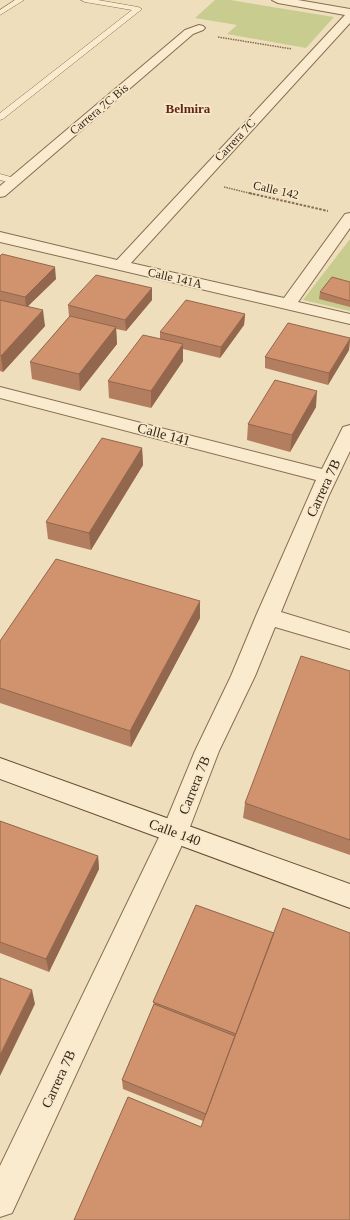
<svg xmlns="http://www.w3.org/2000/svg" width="350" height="1220" font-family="'Times New Roman',serif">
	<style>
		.green { fill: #c8cd8f }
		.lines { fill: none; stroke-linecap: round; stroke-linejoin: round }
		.lane-casing { stroke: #876d54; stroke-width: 1 }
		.street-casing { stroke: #876d54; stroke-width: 2 }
		.secondary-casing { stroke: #684e38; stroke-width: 2 }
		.path-far1 { stroke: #876d54; stroke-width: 1.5; stroke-dasharray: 1.5 1; stroke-linecap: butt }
		.path { stroke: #876d54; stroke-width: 2; stroke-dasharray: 2.5 1.5; stroke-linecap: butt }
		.lane { fill: #faebce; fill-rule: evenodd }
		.street { fill: #faebce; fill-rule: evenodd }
		.secondary { fill: #faebce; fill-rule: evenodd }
		.wall { fill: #b37e5f }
		.shaded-wall { fill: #92674d }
		.building { fill: #d0936e; stroke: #92674d }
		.labels { text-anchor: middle; stroke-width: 3.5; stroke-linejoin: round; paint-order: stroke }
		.far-street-label { font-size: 12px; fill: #35261a; stroke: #f7e8ca }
		.far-neighbourhood-label { font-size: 13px; font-weight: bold; fill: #632517; stroke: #f7e8ca }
		.street-label { font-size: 14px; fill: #35261a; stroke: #f7e8ca }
	</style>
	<rect width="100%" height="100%" fill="#efdebb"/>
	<path class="green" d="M215,0h15l104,17 -28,31 -79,-14 10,-9 -42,-7z
		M350,239v72l-47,-11z"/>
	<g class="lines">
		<g class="lane-casing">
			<path id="lane" d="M15,0h9l-24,15v-5z
				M81,0h17l40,7 4,2 -139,110 -3,1v-7l132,-103 -47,-8z
				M0,174l18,5 2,2 -5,3 -15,-4z"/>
		</g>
		<g class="street-casing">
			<path id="street" d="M272,0h26l52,9v14l-219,240 153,35 61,-84 5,-1v15l-52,74 52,12v10l-350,-82v-10l117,28 228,-245 -67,-12z
				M199,25l4,1 2,2 -2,2 -10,4 -188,162 -5,1v-11l185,-156z
				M0,387l322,82 21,-42 7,-2v26l-21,44 -48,117 69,21v16l-75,-22 -20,49 -36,75 -31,81 -176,381 -12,4v-51l162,-335 33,-80 36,-75 25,-60 60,-136 -316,-82z"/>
		</g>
		<g class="secondary-casing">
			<path id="secondary" d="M0,758l350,126v24l-350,-129z"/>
		</g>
		<path class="path-far1" d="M218,37l74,12
			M224,187l29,7"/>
		<path class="path" d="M249,193l79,18"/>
		<use href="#lane" class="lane"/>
		<use href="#street" class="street"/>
		<use href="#secondary" class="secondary"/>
	</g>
	<path class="wall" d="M0,256l56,23 -28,27 17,20 -42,46 -3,-1z
		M350,282v25l-31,-8 1,-7z
		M152,288v12l-26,31 -10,-2 1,15 -37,47 -48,-12 -2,-17 39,-45 -1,-12z
		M245,314l-1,11 -24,33 -37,-9v12l-32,47 -42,-10 -1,-17 52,-42v-7z
		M350,338l-1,12 -21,35 -63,-17v-11z
		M316,407l-26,45 -43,-12 1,-16z
		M142,448l1,17 -52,85 -43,-11 -2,-17z
		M200,618l-69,129 -131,-44v-62z
		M350,671v184l-107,-37 2,-15z
		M0,821l98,35 1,13 -50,103 -49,-19z
		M196,905l78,28 9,-25 67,25v287h-276l54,-123 73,30 2,-6 -80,-32 -1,-9 32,-76 -1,-2z"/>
	<path class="shaded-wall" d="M55,267l1,12 -30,29 -1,-11z
		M152,288v12l-26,31 -1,-11z
		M43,310l2,16 -42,46 -2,-16z
		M245,314l-1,11 -24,33 1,-11z
		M116,327l1,17 -37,47 -1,-17z
		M350,339l-1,11 -21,35 1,-12z
		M183,344v17l-32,47v-17z
		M317,391l-1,16 -26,45 2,-17z
		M142,448l1,17 -52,85 -2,-17z
		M200,601v17l-69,129 -1,-16z
		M98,856l1,13 -50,103 -3,-13z
		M32,990l3,14 -35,72v-21z"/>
	<path class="building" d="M2,254l53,13 -30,30 -25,-6v-35z
		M96,275l56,13 -27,32 -57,-15z
		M332,277l18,5v19l-30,-9z
		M0,300l43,10 -42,46 -1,-1z
		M186,300l59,14 -24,33 -61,-15z
		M70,316l46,11 -37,47 -49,-12z
		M288,323l62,15v1l-21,34 -64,-16z
		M143,335l40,9 -32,47 -43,-10z
		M275,380l42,11 -25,44 -44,-11z
		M102,438l40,10 -53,85 -43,-11z
		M56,559l144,42 -70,130 -130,-43v-47z
		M301,656l49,15v169l-105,-37z
		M0,821l98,35 -52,103 -46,-17z
		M196,905l78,28 -38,101 -83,-32z
		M283,908l67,25v287h-276l54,-123 73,30z
		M0,978l32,12 -32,65z
		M154,1004l81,32 -29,78 -84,-34z"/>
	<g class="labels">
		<g class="far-street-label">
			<text transform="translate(99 109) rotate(-40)" y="4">Carrera 7C Bis</text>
			<text transform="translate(235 140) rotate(-47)" y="4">Carrera 7C</text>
			<text transform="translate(276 190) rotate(13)" y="4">Calle 142</text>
			<text transform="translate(175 278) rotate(13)" y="4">Calle 141A</text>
		</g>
		<g class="far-neighbourhood-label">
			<text x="188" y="113">Belmira</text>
		</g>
		<g class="street-label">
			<text transform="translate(164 434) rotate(15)" y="5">Calle 141</text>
			<text transform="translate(323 488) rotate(-65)" y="5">Carrera 7B</text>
			<text transform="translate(194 785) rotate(-68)" y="5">Carrera 7B</text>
			<text transform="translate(175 832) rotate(20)" y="5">Calle 140</text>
			<text transform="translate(58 1079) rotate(-65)" y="5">Carrera 7B</text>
		</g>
	</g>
</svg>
